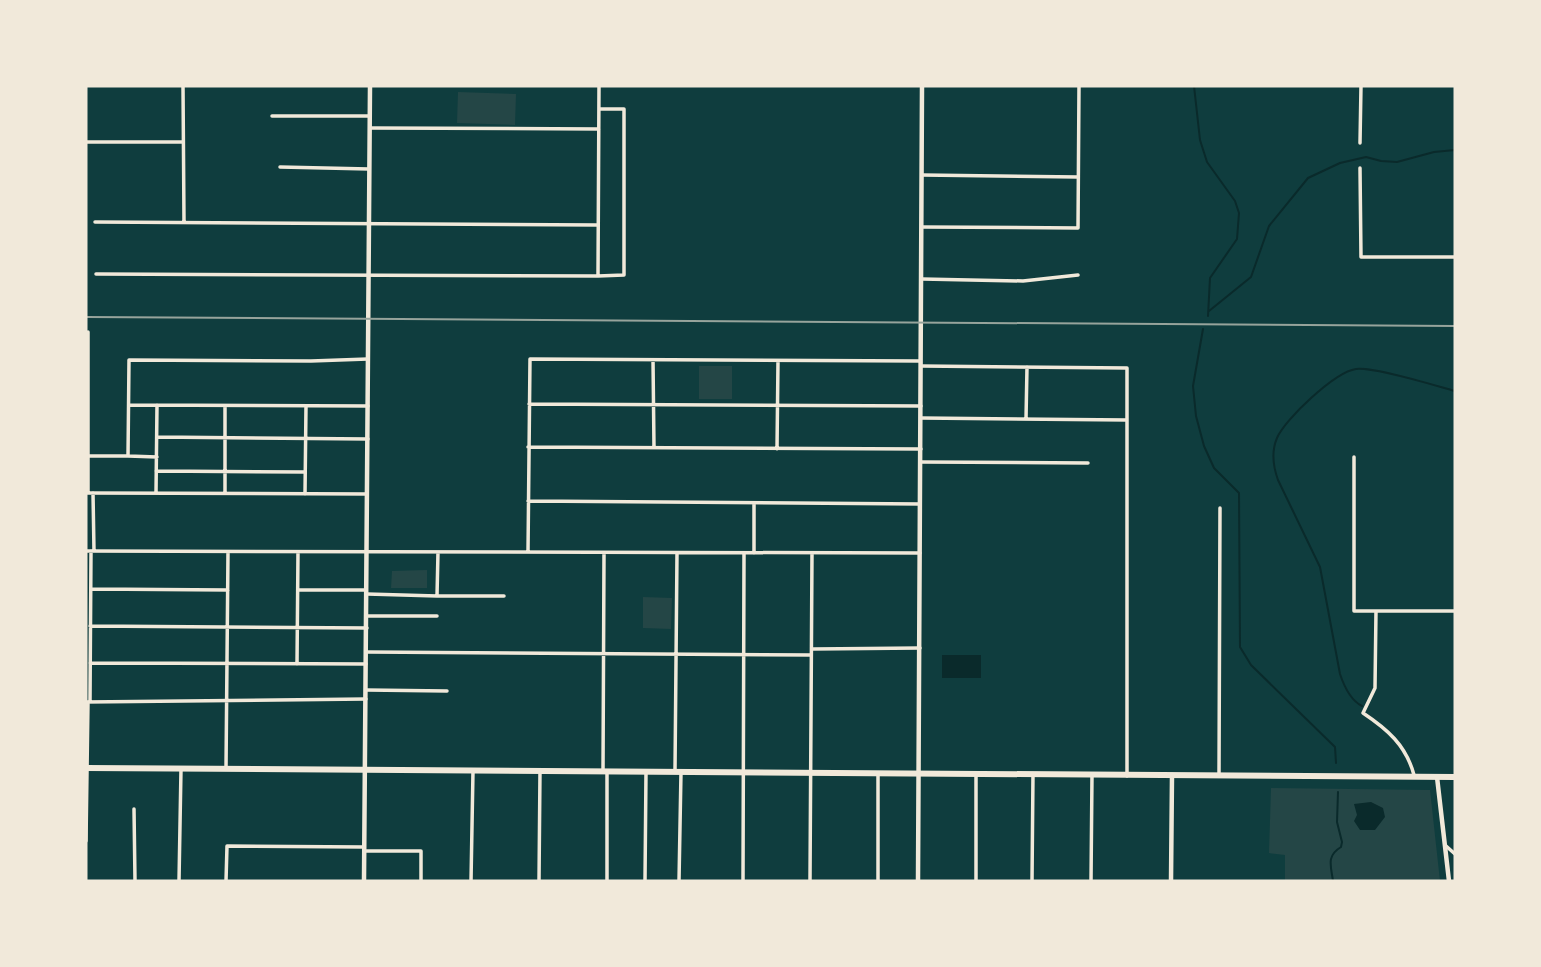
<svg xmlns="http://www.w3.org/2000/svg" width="1541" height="967" font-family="'Roboto Condensed',sans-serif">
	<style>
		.green { fill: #244646 }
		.water { fill: #0a2a2b }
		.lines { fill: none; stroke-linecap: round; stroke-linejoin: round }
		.stream { stroke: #0a2a2b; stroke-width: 2 }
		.minor { stroke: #f1e9da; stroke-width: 3.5 }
		.tertiary { stroke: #f1e9da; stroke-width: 4.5 }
		.trunk { stroke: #f1e9da; stroke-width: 6 }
		.rail { stroke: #97a49c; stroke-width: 2 }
	</style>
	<rect width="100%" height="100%" fill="#0f3d3e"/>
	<path class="green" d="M458,92l58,2 -1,31 -58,-2z
		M699,366h33v33h-33z
		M427,570v18h-36l1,-17z
		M643,597l29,1 -1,31 -28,-1z
		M1271,788l159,2 10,91h-155v-26l-16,-2z"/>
	<path class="water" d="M942,655h39v23h-39z
		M1371,802l12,6 2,9 -10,13h-15l-6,-9 3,-6 -3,-11z"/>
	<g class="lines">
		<path class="stream" d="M1194,86l6,54 7,22 28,39 4,12 -2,26 -27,39 -2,38
			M1209,311l42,-34 18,-51 39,-48 32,-15 26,-6 15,4 16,1 37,-10 21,-2
			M1203,329l-10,57 3,30 8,30 10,22 25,25 1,154 11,18 84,82 1,16
			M1362,706c-12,-6 -18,-20 -22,-32l-20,-107 -42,-87c-5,-14 -7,-28 -1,-42 8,-19 58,-66 79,-69 19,-2 77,16 99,22
			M1333,881c-2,-15 -7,-25 8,-34l1,-5 -5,-20 1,-30"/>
		<path class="minor" d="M183,86l1,136
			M272,116h98
			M370,128l229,1
			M86,142h96
			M1360,143l1,-57
			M280,167l89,2
			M1360,168l1,89h94
			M922,175l156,2
			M95,222l502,3
			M922,227l156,1 1,-142
			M96,274l502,2 1,-190
			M598,276l26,-1v-166h-25
			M922,279l101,2 55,-6
			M653,360l1,88
			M921,366l206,2v408
			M529,404l392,2
			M129,405l239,1
			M921,418l206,2
			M1026,419l1,-52
			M157,437l211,2
			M528,447l393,2
			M777,449l1,-88
			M89,456h39l1,-96 182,1 57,-2
			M128,456l29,1
			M1354,457v154h22
			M921,462l167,1
			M156,471l149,1
			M86,493l281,1
			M88,493v-161
			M93,493l1,58
			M156,493l1,-88
			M225,493v-87
			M305,494l1,-88
			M528,501l392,3
			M86,551l834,2
			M528,552l2,-193 390,2
			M754,553v-50
			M91,589l137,1
			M298,590h68
			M367,594l70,2 1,-44
			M437,596h67
			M367,616h70
			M90,626l277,2
			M813,649l107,-1
			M367,652l444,3
			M90,663l276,1
			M297,664l1,-112
			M366,690l81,1
			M86,702l280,-3
			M90,702l1,-151
			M226,769l2,-217
			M675,771l2,-218
			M603,772l1,-219
			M976,774v107
			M1414,775c-8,-30 -27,-46 -51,-62l12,-25 1,-77h79
			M1219,776l1,-268
			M134,809l1,72
			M86,841l2,-139
			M1446,846l9,8
			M364,851h57v30
			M179,881l2,-112
			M226,881l1,-35 137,1
			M471,881l2,-110
			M539,881l1,-110
			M607,881v-109
			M645,881l1,-109
			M679,881l2,-109
			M743,881l1,-328
			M810,881l2,-328
			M878,881v-108
			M1032,881l1,-107
			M1091,881l1,-106"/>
		<path class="tertiary" d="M1437,777l12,104
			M364,881l6,-795
			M918,881l4,-795
			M1171,881l1,-106"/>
		<path class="trunk" d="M86,768l1369,9"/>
		<path class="rail" d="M86,317l1369,9"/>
	</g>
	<rect width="1541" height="967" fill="none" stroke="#f1e9da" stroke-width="175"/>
</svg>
